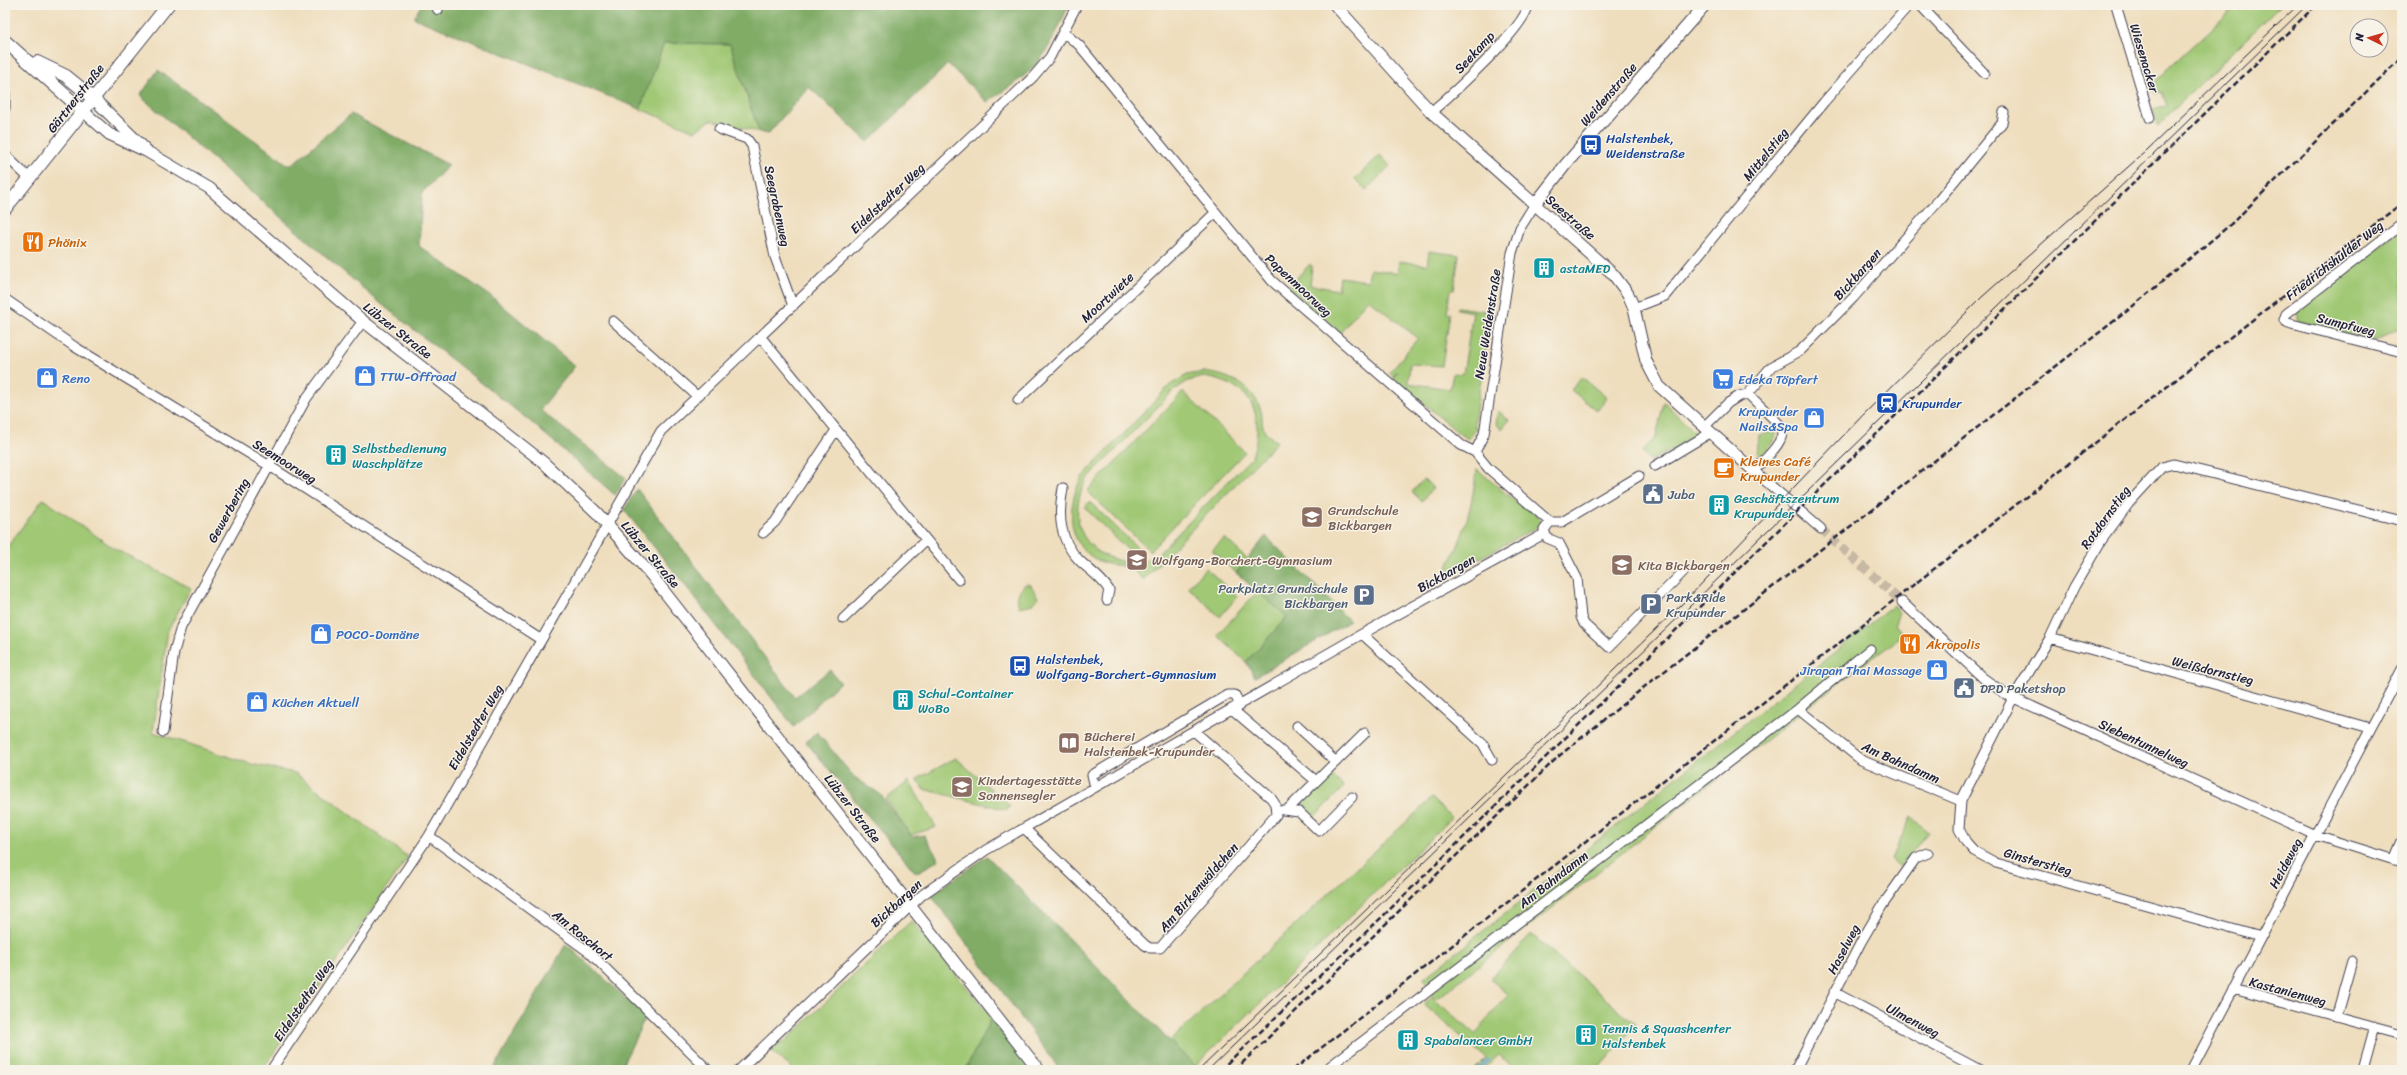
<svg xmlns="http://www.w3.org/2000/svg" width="2407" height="1075" font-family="Sriracha,sans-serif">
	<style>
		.green { fill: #a0c874; stroke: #617558; fill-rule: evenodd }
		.forest { fill: #80ac66; stroke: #516750 }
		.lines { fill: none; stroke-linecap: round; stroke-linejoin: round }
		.stream { stroke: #75a4de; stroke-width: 2.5 }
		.minor-tunnel { stroke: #c6b8a4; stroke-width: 9; stroke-dasharray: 9 4.5; stroke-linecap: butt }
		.minor-casing { stroke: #413e4f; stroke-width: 11 }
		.tertiary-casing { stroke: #413e4f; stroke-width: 13 }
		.secondary-casing { stroke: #413e4f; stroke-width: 14 }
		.minor { stroke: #fff; stroke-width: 9 }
		.tertiary { stroke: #fff; stroke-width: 11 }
		.secondary { stroke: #fff; stroke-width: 12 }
		.tram { stroke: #22223b; stroke-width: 1 }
		.rail { stroke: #22223b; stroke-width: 2.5; stroke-dasharray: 6 3; stroke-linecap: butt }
		.labels { text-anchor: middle; stroke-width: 3; stroke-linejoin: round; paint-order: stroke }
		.street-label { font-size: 13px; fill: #22223b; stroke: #f7f3e8 }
		.transit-label { font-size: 13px; fill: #164399; stroke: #f7f3e8; text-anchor: start }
		.food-label { font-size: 13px; fill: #c56008; stroke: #f7f3e8; text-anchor: start }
		.culture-label { font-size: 13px; fill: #0d838f; stroke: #f7f3e8; text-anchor: start }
		.shop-label { font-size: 13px; fill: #366cbe; stroke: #f7f3e8; text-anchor: start }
		.service-label { font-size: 13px; fill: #4e5e75; stroke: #f7f3e8; text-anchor: start }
		.education-label { font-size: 13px; fill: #785e54; stroke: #f7f3e8; text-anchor: start }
	</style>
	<rect width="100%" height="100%" fill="#f7f3e8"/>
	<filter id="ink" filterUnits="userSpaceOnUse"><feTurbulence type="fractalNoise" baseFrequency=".025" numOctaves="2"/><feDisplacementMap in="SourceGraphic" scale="8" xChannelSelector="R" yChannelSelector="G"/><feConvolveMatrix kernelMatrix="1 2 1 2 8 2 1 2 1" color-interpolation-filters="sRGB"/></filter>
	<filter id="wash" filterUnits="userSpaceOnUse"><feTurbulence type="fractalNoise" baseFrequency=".012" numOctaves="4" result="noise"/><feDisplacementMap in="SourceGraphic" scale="16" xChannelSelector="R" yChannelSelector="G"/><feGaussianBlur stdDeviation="0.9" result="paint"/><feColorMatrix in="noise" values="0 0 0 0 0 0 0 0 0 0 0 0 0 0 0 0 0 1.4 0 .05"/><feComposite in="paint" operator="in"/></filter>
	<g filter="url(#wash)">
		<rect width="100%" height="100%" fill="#efdebe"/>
		<path class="green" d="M2237,5h44l-123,120 -4,-15 13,-4 -5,-14 -7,2 -6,-7z
			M664,43l66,1 29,88 -48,-12 -16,11 -55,-22z
			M1380,155l10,11 -24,24 -11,-11z
			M2402,229v97l-25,15 -80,-20v-10z
			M1429,251l30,4 -5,35h-4l-3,23h3l-8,53 -32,-2 -2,19 42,6 3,-16 10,1 10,-62 -16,-3 1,-2 34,5 -18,111 2,6 -7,10 -8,-4 -68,-57 5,-7 -5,5 -4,-3 29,-35 -50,-39 -28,34 -52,-46 22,-23 2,2 -2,19 28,5 2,-13 28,4 2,-12 27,4 2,-12 28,4z
			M1204,372c25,3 49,13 57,39 2,5 0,13 3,18 2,5 9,10 13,13l-134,138c-3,-3 -9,-10 -13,-12 -11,-4 -22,-2 -33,-8 -32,-17 -30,-56 -15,-83l88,-92 17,-10zM1204,377c47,7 62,35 48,80l-94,97c-5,3 -11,6 -17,8 -9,2 -19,0 -27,-3 -38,-12 -45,-49 -27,-80l86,-88 15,-10z
			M1582,377l25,21 -10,13 -26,-21z
			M1183,392l62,60 -95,99 -63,-60z
			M1664,402l32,32v4l-46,23 -8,-10 14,-14z
			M1498,411l11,9 -7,9 -6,-5z
			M1776,431l-2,11 -14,14 -3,-4 2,-17z
			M1477,469l41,35c9,1 23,11 23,21l-89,48 -5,-6c18,-30 25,-64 30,-98z
			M1424,479l9,9 -11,13 -10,-9z
			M43,499l72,50 76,39 -23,42 -15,102 98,32 44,9 113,84 -146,213h-257v-520z
			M1090,502l54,52 -6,6 -54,-53z
			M1225,538l23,22 -12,13 -24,-23z
			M1206,568l31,29 -17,20 -32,-30z
			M1026,584l5,1 7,13 -5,6 -14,3c-3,-9 -1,-18 7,-23z
			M1259,590l29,27 -42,45 -29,-27z
			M1894,605l5,7 -4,12 7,9 -9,10 -61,45 -397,312 40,34 33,-40 -18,-15 41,-45 105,91 -39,45h-81l-17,-15 -16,15h-9l12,-12 -63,-54 9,-7 2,2 -10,-21z
			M956,758l54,48 -3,4 -84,-21 -6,-10z
			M1330,773l14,14 -32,32 -14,-14z
			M909,781l27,46 -25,8 -25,-36z
			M1432,798l20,20 -257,248 -25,-25z
			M1911,817l17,15 -28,35 -9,-8z
			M911,921l81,96 -27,53h-171l-24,-20 15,-9z"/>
		<path class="forest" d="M421,5h648c-10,21 -19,45 -35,62 -14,14 -31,24 -47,35l-39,-38 -80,78 -59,-55 -41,47 -9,-2 -29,-88 -66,-1 -24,66 -226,-91z
			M158,70l132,96 61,-52 98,51 -27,28 -3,53 73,51 83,69 -35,44 86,68 -11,17 -84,-73 -151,-119 -240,-207z
			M637,489l158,208 35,-27 10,12 -46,45 -109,-142 -61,-75z
			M1266,536l84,85 -95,56 -9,-15 41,-45 -51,-44z
			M817,732l36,44 27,18 32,43 12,-2 15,25 -23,13 -110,-131z
			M987,856l183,185 25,25 -4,4h-131l-129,-175z
			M566,944l80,72 -26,54h-127z
			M992,1017l40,53h-67z"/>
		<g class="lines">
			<path class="stream" d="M1478,1070l10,-10"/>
		</g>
	</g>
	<g filter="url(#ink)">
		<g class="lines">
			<path class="minor-tunnel" d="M1821,529l81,73"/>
			<g class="minor-casing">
				<path id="minor" d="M435,5l3,5
					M1920,5l64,68
					M2116,5l34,113
					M1064,33l15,12 193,236 189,164 14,7 13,16 62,54
					M5,88v20
					M1431,112c20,-17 95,-85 97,-107
					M719,129l28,10 5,7 23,111 18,49
					M5,155l24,23
					M2402,224l-116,90 -2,6 4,3 114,29
					M5,299l70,48 193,118 272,174
					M1634,308l31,-12 159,-194 85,-97
					M613,321l84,75
					M760,336l199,244
					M1748,394l32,31c10,14 -17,35 -26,46l67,58
					M1018,400l197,-187
					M1704,427l24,-24 11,-7 9,-2 23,-27 29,-16 54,-54 84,-96 64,-78 2,-11
					M1475,452l9,-18 28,-181 8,-25 15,-24
					M1655,466l55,-33
					M1639,476l-77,46h-12l-6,8 3,8 12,5 18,35 4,39 3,7 25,23 76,-77
					M1063,488c-5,27 -4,52 16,72 11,11 22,17 30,30l-2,10
					M763,533l12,-11 61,-92
					M1902,602l81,76 24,17 308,140 87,27
					M843,619l83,-79
					M1362,634l121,110 9,16
					M2050,638l320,90
					M1798,709l63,51 100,41
					M1233,710l83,71
					M1297,726l39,36
					M163,732l11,-80 7,-25 125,-228 57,-78
					M1095,787l-3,-12 135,-80h8l5,11
					M1283,810l16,2 20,19 33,-34
					M1287,810l78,-77
					M1024,828l121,117 5,3h10l116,-133 -1,-11 -4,-6 -77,-67
					M429,836l160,116 119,118
					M2394,860l8,-19
					M2261,937l-265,-74 -22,-12 -8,-9 -7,-13 2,-28 52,-103 37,-60 24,-51 27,-46 28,-38 33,-36 12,-3 228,57
					M2233,989l169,46
					M1834,992l146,78
					M2336,1017l16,-56
					M271,1070l158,-234 232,-405 372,-354 17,-20 27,-52
					M739,1070l183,-175 64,-45 376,-216 182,-100
					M1325,1070l473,-361 72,-60
					M1795,1070l66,-128 21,-36 34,-48 12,-5
					M2191,1070l211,-401
					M2363,1070l12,-43"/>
			</g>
			<g class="tertiary-casing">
				<path id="tertiary" d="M1335,5l96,107 182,162 15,20 6,14 12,53 13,25 95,85
					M93,98l52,51
					M83,111l26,23 37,17 63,37 154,133 180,141 54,51 55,63 387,494
					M1535,204l31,-40 139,-159"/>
			</g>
			<g class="secondary-casing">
				<path id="secondary" d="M5,41l78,70
					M37,62l29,14 27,22
					M5,209l163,-204"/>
			</g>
			<use href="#minor" class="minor"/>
			<use href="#tertiary" class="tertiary"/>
			<use href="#secondary" class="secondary"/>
			<path class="tram" d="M1199,1070l239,-229 246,-239 180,-188 118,-117 164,-146 152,-146
				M1208,1070l480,-462 619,-603"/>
			<path class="rail" d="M1220,1070l162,-153 934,-912
				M1235,1070l324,-314 89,-72 479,-373 104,-87 171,-167
				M1293,1070l1109,-867"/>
		</g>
	</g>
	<defs>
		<g id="bus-square" transform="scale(1.15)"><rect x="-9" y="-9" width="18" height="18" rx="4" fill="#1a4fb4" stroke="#f7f3e8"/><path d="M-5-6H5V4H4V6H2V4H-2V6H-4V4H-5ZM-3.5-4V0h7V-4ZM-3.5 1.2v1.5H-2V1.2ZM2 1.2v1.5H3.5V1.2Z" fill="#fff"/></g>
		<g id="restaurant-square" transform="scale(1.15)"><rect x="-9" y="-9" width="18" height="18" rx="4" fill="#e8710a" stroke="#f7f3e8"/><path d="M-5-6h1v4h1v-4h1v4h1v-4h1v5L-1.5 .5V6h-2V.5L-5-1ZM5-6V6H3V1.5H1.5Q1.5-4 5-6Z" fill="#fff"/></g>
		<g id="building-square" transform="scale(1.15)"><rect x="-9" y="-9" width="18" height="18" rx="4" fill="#0f9aa8" stroke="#f7f3e8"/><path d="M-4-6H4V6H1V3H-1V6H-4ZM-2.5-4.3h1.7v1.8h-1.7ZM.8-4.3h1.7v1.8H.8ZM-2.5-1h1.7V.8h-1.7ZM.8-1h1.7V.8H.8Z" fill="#fff"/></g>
		<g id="shop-square" transform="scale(1.15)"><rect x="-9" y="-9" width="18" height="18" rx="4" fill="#3f7fe0" stroke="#f7f3e8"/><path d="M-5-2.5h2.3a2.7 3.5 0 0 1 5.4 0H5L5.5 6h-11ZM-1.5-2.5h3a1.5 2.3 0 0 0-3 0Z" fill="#fff"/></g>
		<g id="supermarket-square" transform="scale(1.15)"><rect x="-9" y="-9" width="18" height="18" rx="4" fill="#3f7fe0" stroke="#f7f3e8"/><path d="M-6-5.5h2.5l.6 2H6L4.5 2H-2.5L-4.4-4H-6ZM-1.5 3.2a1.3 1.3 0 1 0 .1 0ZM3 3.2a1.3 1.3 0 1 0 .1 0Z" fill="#fff"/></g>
		<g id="station-square" transform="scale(1.15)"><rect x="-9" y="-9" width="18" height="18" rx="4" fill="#1a4fb4" stroke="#f7f3e8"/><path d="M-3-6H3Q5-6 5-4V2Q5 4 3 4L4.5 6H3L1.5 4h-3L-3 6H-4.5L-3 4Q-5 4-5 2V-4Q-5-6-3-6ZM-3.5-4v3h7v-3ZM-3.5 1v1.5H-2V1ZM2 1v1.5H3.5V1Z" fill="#fff"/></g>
		<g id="cafe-square" transform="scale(1.15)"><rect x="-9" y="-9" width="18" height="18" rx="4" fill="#e8710a" stroke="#f7f3e8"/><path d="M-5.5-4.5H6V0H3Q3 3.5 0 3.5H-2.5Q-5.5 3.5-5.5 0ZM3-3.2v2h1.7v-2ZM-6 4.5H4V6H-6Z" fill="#fff"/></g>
		<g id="civic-square" transform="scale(1.15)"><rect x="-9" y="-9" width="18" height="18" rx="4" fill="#5c6f8a" stroke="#f7f3e8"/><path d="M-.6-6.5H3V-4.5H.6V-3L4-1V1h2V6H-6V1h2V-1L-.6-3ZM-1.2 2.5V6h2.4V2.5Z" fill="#fff"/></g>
		<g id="school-square" transform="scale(1.15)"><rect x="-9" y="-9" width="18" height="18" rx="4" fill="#8d6e63" stroke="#f7f3e8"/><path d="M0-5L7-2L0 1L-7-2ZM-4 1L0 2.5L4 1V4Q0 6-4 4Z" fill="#fff"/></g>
		<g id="parking-square" transform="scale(1.15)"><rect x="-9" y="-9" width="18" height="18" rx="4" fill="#5c6f8a" stroke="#f7f3e8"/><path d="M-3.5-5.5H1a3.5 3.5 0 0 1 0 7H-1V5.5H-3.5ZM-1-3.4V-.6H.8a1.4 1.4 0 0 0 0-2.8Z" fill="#fff"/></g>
		<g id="library-square" transform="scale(1.15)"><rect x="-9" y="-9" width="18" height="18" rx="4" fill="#8d6e63" stroke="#f7f3e8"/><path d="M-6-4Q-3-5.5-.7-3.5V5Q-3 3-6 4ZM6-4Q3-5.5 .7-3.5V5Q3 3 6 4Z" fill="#fff"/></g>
	</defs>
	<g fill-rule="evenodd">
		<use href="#bus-square" x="1591" y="145"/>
		<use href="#restaurant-square" x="33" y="242"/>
		<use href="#building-square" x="1544" y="268"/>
		<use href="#shop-square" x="365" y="376"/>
		<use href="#shop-square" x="47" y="378"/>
		<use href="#supermarket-square" x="1723" y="379"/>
		<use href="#station-square" x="1887" y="403"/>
		<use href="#shop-square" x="1814" y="418"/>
		<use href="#building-square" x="336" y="455"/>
		<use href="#cafe-square" x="1724" y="468"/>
		<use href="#civic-square" x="1653" y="494"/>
		<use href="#building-square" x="1719" y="505"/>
		<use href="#school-square" x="1312" y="517"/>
		<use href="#school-square" x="1137" y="560"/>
		<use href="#school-square" x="1622" y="565"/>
		<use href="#parking-square" x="1364" y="595"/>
		<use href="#parking-square" x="1651" y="604"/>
		<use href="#shop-square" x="321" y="634"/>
		<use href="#restaurant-square" x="1910" y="644"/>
		<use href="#bus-square" x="1020" y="666"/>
		<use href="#shop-square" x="1937" y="670"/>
		<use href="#civic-square" x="1964" y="688"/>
		<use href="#building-square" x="903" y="700"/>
		<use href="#shop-square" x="257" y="702"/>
		<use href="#library-square" x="1069" y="743"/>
		<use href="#school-square" x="962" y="787"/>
		<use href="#building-square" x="1586" y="1035"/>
		<use href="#building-square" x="1408" y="1040"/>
	</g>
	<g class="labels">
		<g class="street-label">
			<text transform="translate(1474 52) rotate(-47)" y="5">Seekamp</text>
			<text transform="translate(2145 58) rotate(73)" y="5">Wiesenacker</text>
			<text transform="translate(1608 94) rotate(-49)" y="5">Weidenstraße</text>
			<text transform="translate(75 98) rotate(-52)" y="5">Gärtnerstraße</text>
			<text transform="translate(1765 154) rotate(-51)" y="5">Mittelstieg</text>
			<text transform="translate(887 198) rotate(-43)" y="5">Eidelstedter Weg</text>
			<text transform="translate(778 206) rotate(78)" y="5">Seegrabenweg</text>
			<text transform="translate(1571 217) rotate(41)" y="5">Seestraße</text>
			<text transform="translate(2334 260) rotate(-38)" y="5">Friedrichshulder Weg</text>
			<text transform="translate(1857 274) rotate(-48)" y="5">Bickbargen</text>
			<text transform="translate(1299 285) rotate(43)" y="5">Papenmoorweg</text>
			<text transform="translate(1107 297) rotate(-43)" y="5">Moortwiete</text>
			<text transform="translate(1487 324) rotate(-81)" y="5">Neue Weidenstraße</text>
			<text transform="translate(2346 324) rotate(14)" y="5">Sumpfweg</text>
			<text transform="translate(398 330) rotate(38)" y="5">Lübzer Straße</text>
			<text transform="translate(285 461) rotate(32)" y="5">Seemoorweg</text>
			<text transform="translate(228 510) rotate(-61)" y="5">Gewerbering</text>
			<text transform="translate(2105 517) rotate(-54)" y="5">Rotdornstieg</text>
			<text transform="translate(651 554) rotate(50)" y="5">Lübzer Straße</text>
			<text transform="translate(1446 573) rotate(-29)" y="5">Bickbargen</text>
			<text transform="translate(2213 670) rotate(14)" y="5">Weißdornstieg</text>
			<text transform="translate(475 727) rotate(-60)" y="5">Eidelstedter Weg</text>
			<text transform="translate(2144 743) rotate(25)" y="5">Siebentunnelweg</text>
			<text transform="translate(1901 762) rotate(24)" y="5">Am Bahndamm</text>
			<text transform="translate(853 808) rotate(52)" y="5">Lübzer Straße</text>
			<text transform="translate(2038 861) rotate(16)" y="5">Ginsterstieg</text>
			<text transform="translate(2285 863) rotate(-62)" y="5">Heideweg</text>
			<text transform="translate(1553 879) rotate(-38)" y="5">Am Bahndamm</text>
			<text transform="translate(1198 887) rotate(-49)" y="5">Am Birkenwäldchen</text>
			<text transform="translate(896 903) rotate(-42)" y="5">Bickbargen</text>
			<text transform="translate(583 935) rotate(39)" y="5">Am Roschort</text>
			<text transform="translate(1843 949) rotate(-62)" y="5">Haselweg</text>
			<text transform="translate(2288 991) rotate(15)" y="5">Kastanienweg</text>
			<text transform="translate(303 1000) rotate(-56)" y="5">Eidelstedter Weg</text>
			<text transform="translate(1913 1020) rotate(28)" y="5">Ulmenweg</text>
		</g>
		<g class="transit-label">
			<text x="1606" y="143">Halstenbek,<tspan x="1606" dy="15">Weidenstraße</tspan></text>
			<text x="1902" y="408">Krupunder</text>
			<text x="1036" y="664">Halstenbek,<tspan x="1036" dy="15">Wolfgang-Borchert-Gymnasium</tspan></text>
		</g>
		<g class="food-label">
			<text x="48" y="247">Phönix</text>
			<text x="1740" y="466">Kleines Café<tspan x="1740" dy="15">Krupunder</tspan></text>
			<text x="1926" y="649">Akropolis</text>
		</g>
		<g class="culture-label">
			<text x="1560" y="273">astaMED</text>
			<text x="352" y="453">Selbstbedienung<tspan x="352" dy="15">Waschplätze</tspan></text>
			<text x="1734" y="503">Geschäftszentrum<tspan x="1734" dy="15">Krupunder</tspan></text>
			<text x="918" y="698">Schul-Container<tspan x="918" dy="15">WoBo</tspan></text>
			<text x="1602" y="1033">Tennis &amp; Squashcenter<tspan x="1602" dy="15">Halstenbek</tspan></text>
			<text x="1424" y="1045">Spabalancer GmbH</text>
		</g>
		<g class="shop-label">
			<text x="380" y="381">TTW-Offroad</text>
			<text x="62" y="383">Reno</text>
			<text x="1738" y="384">Edeka Töpfert</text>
			<text x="1798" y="416" text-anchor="end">Krupunder<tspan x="1798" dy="15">Nails&amp;Spa</tspan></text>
			<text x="336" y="639">POCO-Domäne</text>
			<text x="1922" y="675" text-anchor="end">Jirapan Thai Massage</text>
			<text x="272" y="707">Küchen Aktuell</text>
		</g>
		<g class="service-label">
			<text x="1668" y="499">Juba</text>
			<text x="1348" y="593" text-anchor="end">Parkplatz Grundschule<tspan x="1348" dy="15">Bickbargen</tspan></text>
			<text x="1666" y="602">Park&amp;Ride<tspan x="1666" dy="15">Krupunder</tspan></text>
			<text x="1980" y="693">DPD Paketshop</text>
		</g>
		<g class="education-label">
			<text x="1328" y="515">Grundschule<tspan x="1328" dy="15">Bickbargen</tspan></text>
			<text x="1152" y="565">Wolfgang-Borchert-Gymnasium</text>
			<text x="1638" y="570">Kita Bickbargen</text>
			<text x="1084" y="741">Bücherei<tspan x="1084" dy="15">Halstenbek-Krupunder</tspan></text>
			<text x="978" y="785">Kindertagesstätte<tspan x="978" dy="15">Sonnensegler</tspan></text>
		</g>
	</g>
	<rect width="2407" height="1075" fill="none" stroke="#f7f3e8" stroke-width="20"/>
	<g transform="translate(2369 38) rotate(275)"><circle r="19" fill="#f7f3e8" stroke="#a29fa3"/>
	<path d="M0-3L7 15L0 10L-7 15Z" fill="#c8321e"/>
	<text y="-6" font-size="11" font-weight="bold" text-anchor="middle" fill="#22223b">N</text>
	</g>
</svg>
